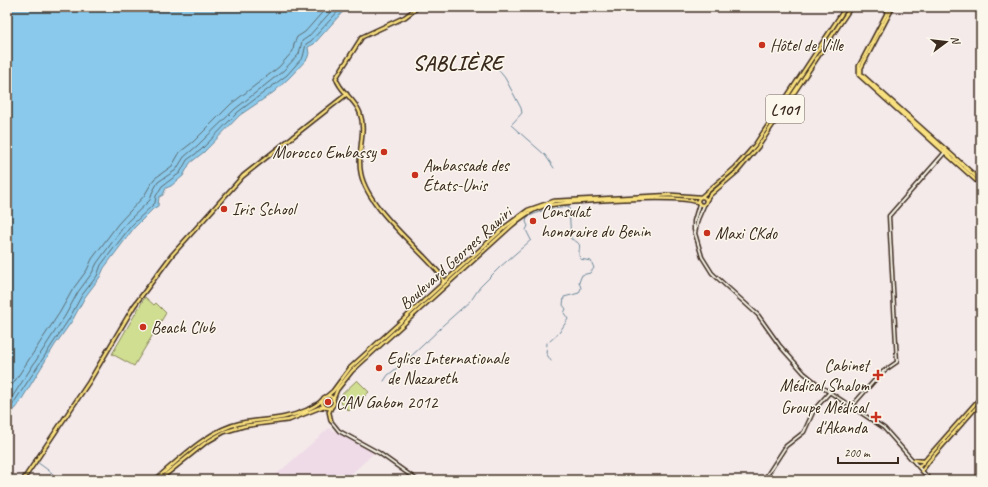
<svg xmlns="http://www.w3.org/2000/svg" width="988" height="487" font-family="Caveat,sans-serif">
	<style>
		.built { fill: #eedbe7 }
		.green { fill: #d0de92; stroke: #868458 }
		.water { fill: #8ac9eb; stroke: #6a8999 }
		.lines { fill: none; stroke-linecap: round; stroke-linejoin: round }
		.shore { stroke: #5b6a70; stroke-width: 1 }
		.stream { stroke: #6a8999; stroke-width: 1 }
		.minor-casing { stroke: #3b2a1e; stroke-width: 5 }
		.major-casing { stroke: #3b2a1e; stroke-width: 5.5 }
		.minor { stroke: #fbf7ec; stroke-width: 2 }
		.major { stroke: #fae180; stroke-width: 2.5 }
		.poi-dot { fill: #c8321e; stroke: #fbf7ec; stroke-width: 1.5 }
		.labels { text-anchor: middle; stroke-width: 3; stroke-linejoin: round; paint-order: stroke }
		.shield { fill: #fbf7ec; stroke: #75685c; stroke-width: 1 }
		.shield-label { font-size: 16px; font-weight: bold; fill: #3b2a1e }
		.poi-label { font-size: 17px; fill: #3b2a1e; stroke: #fbf7ec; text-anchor: start }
		.street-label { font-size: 17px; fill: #3b2a1e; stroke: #fbf7ec }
		.district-label { font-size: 21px; font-weight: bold; letter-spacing: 1px; fill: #3b2a1e; stroke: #fbf7ec }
	</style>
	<rect width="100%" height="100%" fill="#f5eaea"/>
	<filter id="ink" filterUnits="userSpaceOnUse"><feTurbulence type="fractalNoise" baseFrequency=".025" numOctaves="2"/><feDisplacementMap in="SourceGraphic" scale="8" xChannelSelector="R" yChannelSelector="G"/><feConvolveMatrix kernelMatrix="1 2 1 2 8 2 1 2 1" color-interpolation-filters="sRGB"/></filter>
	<g filter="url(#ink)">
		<path class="built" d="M329,428l46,24 -30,28h-75z"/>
		<path class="green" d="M145,297l9,8 2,-2 10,10 -32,53 -22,-12z
			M357,380l12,12 -20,19 -12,-12z"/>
		<path class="water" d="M7,7h340l-33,37 -6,3 1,7 -2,5 -17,18 -16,15 -34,23 -36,37 -14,11 -7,13 -12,10 -5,2 -3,7 -4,2 -1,9 -5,3 -19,19 -30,40 -4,9 -15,20 -13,24 -17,24 -38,62 -10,11z"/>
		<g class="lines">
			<path class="shore" d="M7,393l53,-81 13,-23 14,-19 5,-11 26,-35 26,-28 10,-17 18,-13 8,-14 13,-10 38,-38 48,-37 14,-16 1,-7 3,-7 8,-5 22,-25
				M7,405l58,-89 13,-24 14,-19 5,-10 30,-41 23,-22 2,-7 6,-11 18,-12 8,-13 13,-11 38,-37 48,-38 16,-17 3,-13 6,-4 27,-30
				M7,413l62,-94 13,-24 15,-19 4,-11 30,-39 24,-23 1,-7 6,-10 18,-13 7,-13 14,-10 37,-38 49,-37 16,-18 3,-13 5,-3 31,-34"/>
			<path class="stream" d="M497,68l8,10 16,30 1,5 -11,12 34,30 9,13
				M472,299l8,-12 20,-20 31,-27 -5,-10 2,-4 -2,-4 1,-5 17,-7 25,-3 2,32c15,6 5,9 9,20l11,2 3,7 -4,5 -8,2 -3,7 2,6 -2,5 -15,4 -1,8 3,4 -2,4 4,6 -9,14 -9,8
				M442,326l28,-25
				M547,343l-1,10 5,8
				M405,362l36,-34
				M384,381l4,-6 14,-11
				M37,462l15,11 5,7"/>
			<g class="minor-casing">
				<path id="minor" d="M699,204l-5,17v9l8,27 10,16 46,42 22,31 24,27 16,13 64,42 46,52
					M695,233l3,-14 7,-16
					M852,406l29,-33 16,-11 -8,-146 57,-65
					M331,421l8,10 40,22 38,27
					M764,480l22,-34 18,-14 10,-22 15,-17"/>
			</g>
			<g class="major-casing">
				<path id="major" d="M418,7l-13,10 -43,20 -26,41c4,14 19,21 24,35 7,19 -4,41 1,61 7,34 56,72 79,100l3,6v4
					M890,7l-31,59v9l122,110
					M893,7l-32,61v6l120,107
					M698 201a4 4 0 1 1 8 0a4 4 0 1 1-8 0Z
					M701,197l34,-29 20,-23 91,-138
					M706,201l4,-6 28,-24 20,-24 93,-140
					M327,396l6,-5 17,-23 155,-141 23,-17 26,-9 118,-6 28,2
					M322 402a6 6 0 1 1 12 0a6 6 0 1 1-12 0Z
					M333,400l4,-10 15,-19 158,-144c10,-9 20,-17 34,-21 19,-5 141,-12 155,-3
					M331,421l-2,-9 3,-6
					M913,460l10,1
					M919,467l62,-70
					M922,471l7,-10 52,-59
					M23,480l66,-98 45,-76 38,-51 71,-79 104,-82
					M155,480c25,-21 53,-50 86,-57 24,-4 43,-3 66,-13 5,-3 11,-5 15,-10
					M159,480l46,-37 19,-11 20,-6 45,-6 35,-14"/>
			</g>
			<use href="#minor" class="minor"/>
			<use href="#major" class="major"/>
		</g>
	</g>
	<g class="poi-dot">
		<circle cx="762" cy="45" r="4"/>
		<circle cx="384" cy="152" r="4"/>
		<circle cx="415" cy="175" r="4"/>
		<circle cx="224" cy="209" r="4"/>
		<circle cx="533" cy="221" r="4"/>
		<circle cx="707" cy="233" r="4"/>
		<circle cx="143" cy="327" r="4"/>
		<circle cx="379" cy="368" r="4"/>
		<path d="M876 369h4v4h4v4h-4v4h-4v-4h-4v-4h4z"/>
		<circle cx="328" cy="402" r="4"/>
		<path d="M874 411h4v4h4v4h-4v4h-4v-4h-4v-4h4z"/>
	</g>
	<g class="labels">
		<rect class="shield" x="766" y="95" width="38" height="28" rx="3"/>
		<g class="shield-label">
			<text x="785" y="115">L101</text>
		</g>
		<g class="poi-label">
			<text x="770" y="51">Hôtel de Ville</text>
			<text x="376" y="158" text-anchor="end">Morocco Embassy</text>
			<text x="423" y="171">Ambassade des<tspan x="423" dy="20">États-Unis</tspan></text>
			<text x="232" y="215">Iris School</text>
			<text x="541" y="217">Consulat<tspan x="541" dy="20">honoraire du Benin</tspan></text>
			<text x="715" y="239">Maxi CKdo</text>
			<text x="151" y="333">Beach Club</text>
			<text x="387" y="364">Eglise Internationale<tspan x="387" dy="20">de Nazareth</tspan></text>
			<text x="869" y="371" text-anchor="end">Cabinet<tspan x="869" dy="20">Médical Shalom</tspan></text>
			<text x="336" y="408">CAN Gabon 2012</text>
			<text x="867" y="413" text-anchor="end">Groupe Médical<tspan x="867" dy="20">d'Akanda</tspan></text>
		</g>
		<g class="street-label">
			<text transform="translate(455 258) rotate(-42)" y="6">Boulevard Georges Rawiri</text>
		</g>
		<g class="district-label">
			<text x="458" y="70">SABLIÈRE</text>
		</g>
	</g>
	<rect width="988" height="487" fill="none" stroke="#fbf7ec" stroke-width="24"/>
	<rect x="12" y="12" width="964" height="463" fill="none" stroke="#3b2a1e" stroke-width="1.5" filter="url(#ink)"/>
	<g transform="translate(946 42) rotate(75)" stroke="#fbf7ec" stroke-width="3" paint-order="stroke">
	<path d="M0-3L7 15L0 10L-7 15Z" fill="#3b2a1e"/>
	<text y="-6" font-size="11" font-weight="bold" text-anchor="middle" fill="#3b2a1e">N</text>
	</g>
	<path d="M838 457v6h60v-6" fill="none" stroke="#3b2a1e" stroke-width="2"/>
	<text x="844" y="457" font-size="12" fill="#3b2a1e" stroke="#fbf7ec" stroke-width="3" paint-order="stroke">200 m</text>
</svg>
